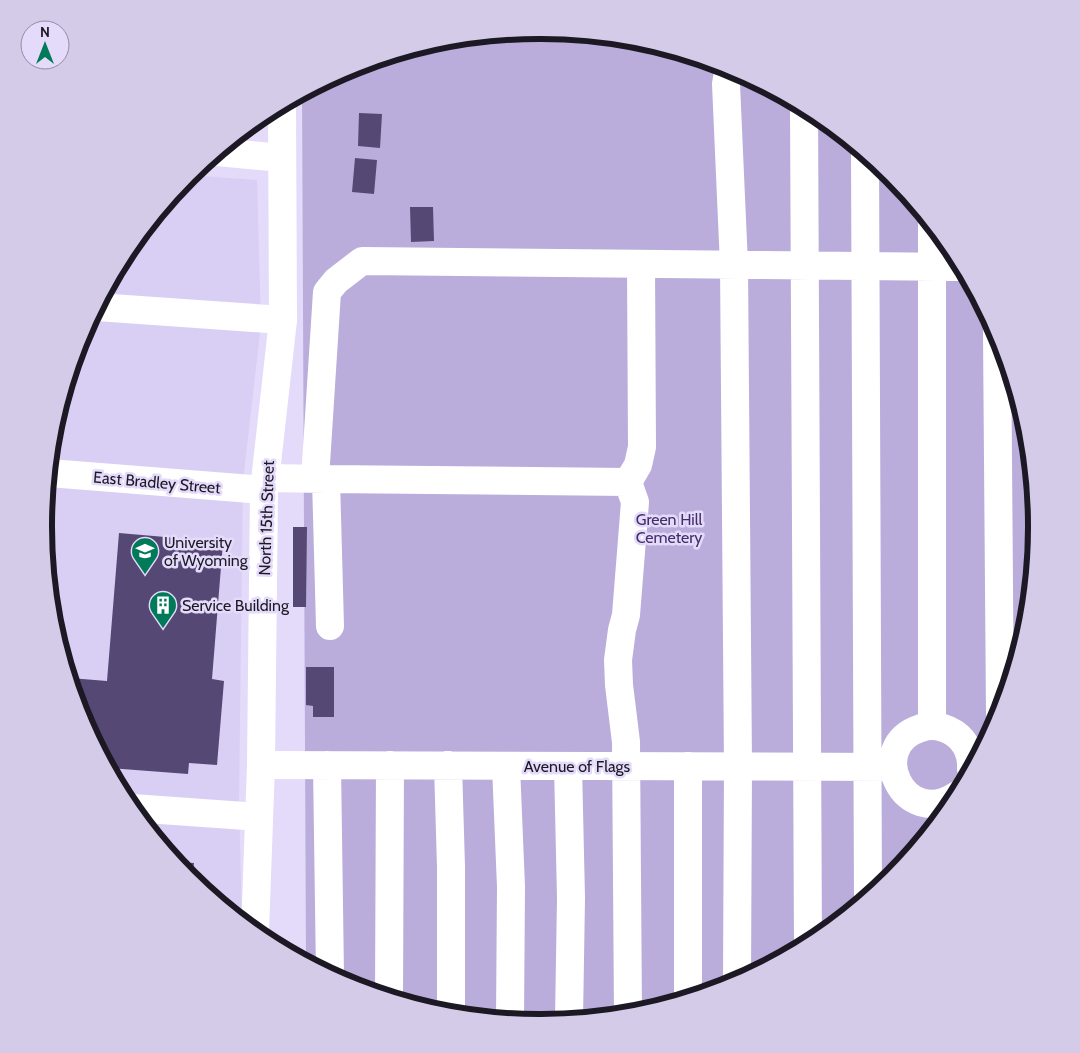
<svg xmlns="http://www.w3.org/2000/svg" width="1080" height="1053" font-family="Cabin,sans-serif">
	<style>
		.built { fill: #d9cff4 }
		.green { fill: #baaddc }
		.building { fill: #564874 }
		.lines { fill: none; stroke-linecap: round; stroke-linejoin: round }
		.minor { stroke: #fff; stroke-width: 28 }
		.major { stroke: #fff; stroke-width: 28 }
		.labels { text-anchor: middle; stroke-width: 5; stroke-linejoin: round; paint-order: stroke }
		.street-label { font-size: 16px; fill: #1c1924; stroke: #e4dbfa }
		.park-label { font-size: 16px; fill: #432d6a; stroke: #e4dbfa }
		.poi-label { font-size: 16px; fill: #1c1924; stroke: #e4dbfa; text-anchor: start }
		.rim { fill: none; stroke: #1c1924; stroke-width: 6 }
	</style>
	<rect width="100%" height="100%" fill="#e4dbfa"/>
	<path class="built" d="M189,175l68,5 4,144 -18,158 -4,320 3,119 -53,-44 -62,-75 -46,-86 -28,-93 -9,-97 9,-97 28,-93 46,-86z"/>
	<path class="green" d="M581,34l56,6 93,28 86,46 75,62 62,75 46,86 28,93 9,97 -9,97 -28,93 -46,86 -62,75 -75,61 -86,46 -93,29 -97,9 -97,-10 -93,-28 -44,-23 -4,-869 48,-25 93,-29 51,-4z"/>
	<path class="building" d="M359,113l23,1 -2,34 -22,-2z
		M355,158l22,2 -3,34 -22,-2z
		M410,207h23l1,34 -23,1z
		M293,527h14l-1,80h-13z
		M119,533l104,9 -11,137 12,2 -7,84 -28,-2 -1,11 -79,-6 -28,-52 -11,-38 37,3z
		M306,667h28v50h-21v-11l-7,-1z
		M176,862l18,1 -2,17 -3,-3z"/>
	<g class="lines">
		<path class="minor" d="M729,67l-3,17 8,181 4,501 -1,215
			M804,108l4,836
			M217,152l65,6
			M865,154l3,742
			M932,225v501
			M97,307l186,13
			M997,333l3,380
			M49,473l215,17
			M266,478l60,1 4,147
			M315,479l12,-187 9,-11 26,-20 599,6
			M326,479l302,3
			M261,765l632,2
			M327,765l3,210
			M448,765l3,102v147
			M506,766l5,121 -1,133
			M568,766l3,132 -2,122
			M688,766v232
			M957,795c-53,36 -93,-49 -36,-67 11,-4 23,-1 33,5 12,8 18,22 17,36
			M132,808l127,9
			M389,997l1,-232
			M628,1014l-2,-272 -7,-57 -1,-25 4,-30 4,-15 9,-113 -7,-20 10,-17 4,-18 -1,-183"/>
		<path class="major" d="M255,932l6,-167 3,-275 19,-170 -1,-216"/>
	</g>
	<defs>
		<g id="university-pin" transform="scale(1.4375)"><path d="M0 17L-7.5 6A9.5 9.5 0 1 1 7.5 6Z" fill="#007a58" stroke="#e4dbfa"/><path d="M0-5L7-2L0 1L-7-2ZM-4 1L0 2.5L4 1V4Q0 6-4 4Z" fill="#fff"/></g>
		<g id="building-pin" transform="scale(1.4375)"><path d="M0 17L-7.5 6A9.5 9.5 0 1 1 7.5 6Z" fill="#007a58" stroke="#e4dbfa"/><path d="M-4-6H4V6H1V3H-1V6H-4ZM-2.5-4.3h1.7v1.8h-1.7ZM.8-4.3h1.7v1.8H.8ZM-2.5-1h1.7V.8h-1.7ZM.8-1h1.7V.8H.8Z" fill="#fff"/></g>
	</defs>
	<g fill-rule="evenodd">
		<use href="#university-pin" x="145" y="551"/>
		<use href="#building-pin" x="163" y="605"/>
	</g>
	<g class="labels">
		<g class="street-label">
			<text transform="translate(157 482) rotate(5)" y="6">East Bradley Street</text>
			<text transform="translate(266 518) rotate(-88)" y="6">North 15th Street</text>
			<text x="577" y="772">Avenue of Flags</text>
		</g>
		<g class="park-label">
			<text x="669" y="525">Green Hill<tspan x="669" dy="18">Cemetery</tspan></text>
		</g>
		<g class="poi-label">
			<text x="164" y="548">University<tspan x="164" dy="18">of Wyoming</tspan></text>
			<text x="182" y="611">Service Building</text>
		</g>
	</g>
	<path d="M0 0H1080V1053H0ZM539 39H541A487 487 0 0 1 1028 526V527A487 487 0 0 1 541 1014H539A487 487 0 0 1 52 527V526A487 487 0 0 1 539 39Z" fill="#d4cbe9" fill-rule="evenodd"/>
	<path class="rim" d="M539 39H541A487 487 0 0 1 1028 526V527A487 487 0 0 1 541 1014H539A487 487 0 0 1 52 527V526A487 487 0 0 1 539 39Z"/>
	<g transform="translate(45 45)"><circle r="24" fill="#e4dbfa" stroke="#948da4"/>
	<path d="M0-4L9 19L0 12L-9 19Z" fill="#007a58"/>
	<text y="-8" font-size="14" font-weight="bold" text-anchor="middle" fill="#1c1924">N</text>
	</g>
</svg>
